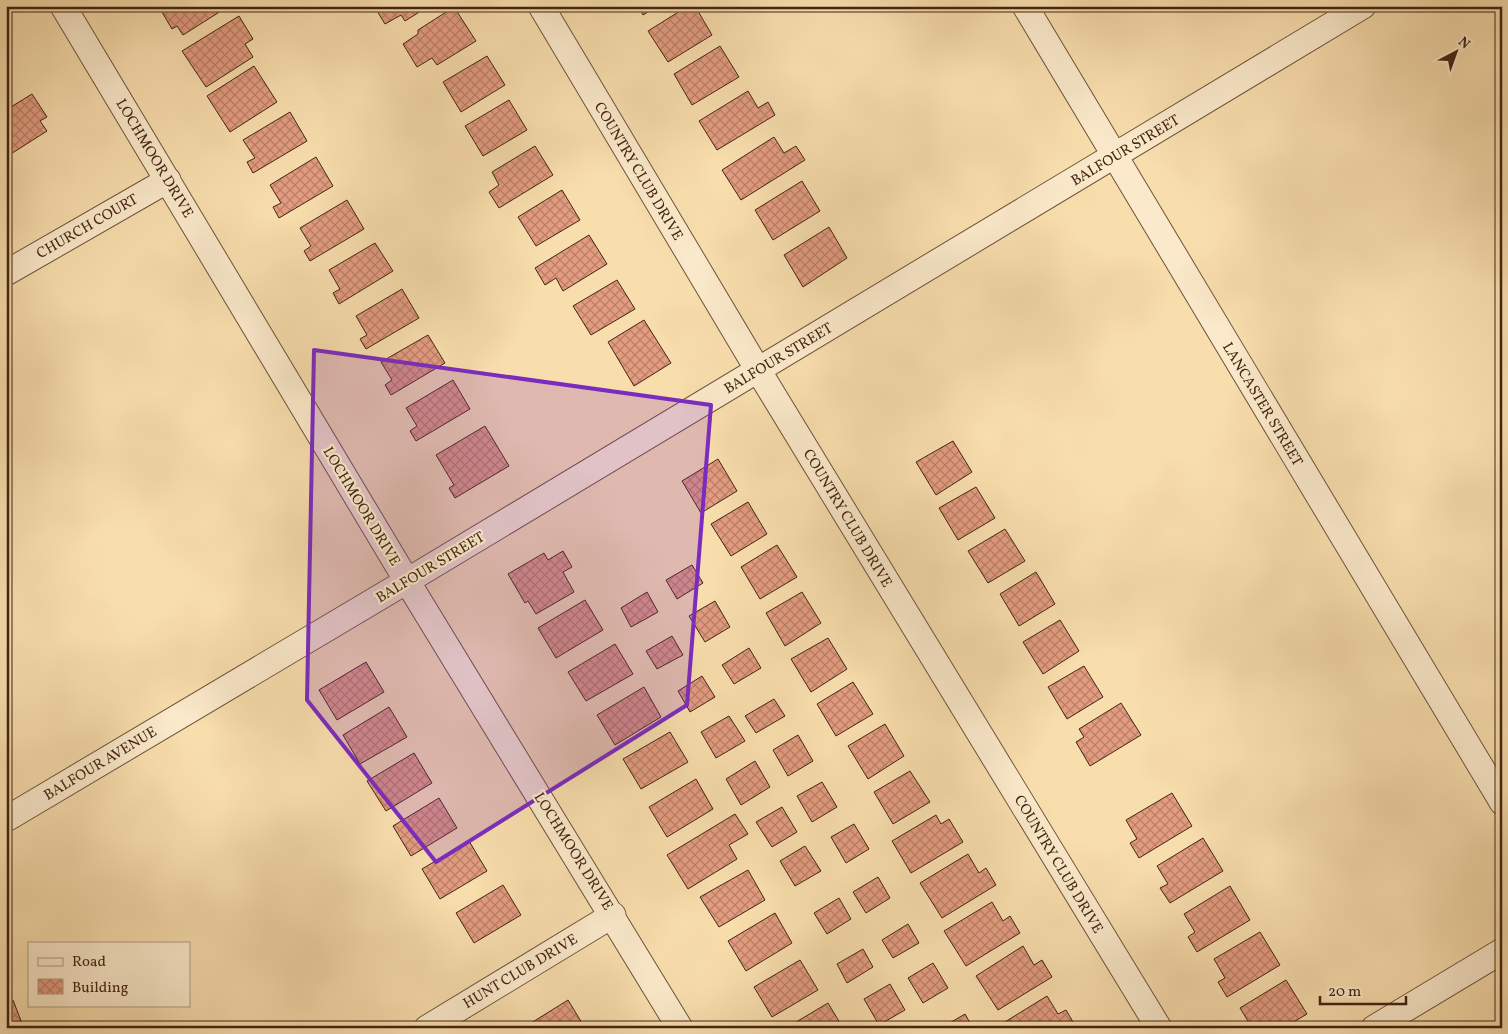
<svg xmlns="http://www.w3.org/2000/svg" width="1508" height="1034" font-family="Vollkorn,serif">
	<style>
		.building { fill: url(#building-cross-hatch); stroke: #422513 }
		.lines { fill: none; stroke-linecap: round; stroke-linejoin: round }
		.street-casing { stroke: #70533a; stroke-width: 27 }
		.street { stroke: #fae9ca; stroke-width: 25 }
		.marked { fill: #7b2cbf; fill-opacity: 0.2; stroke: #7b2cbf; stroke-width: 4; stroke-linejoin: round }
		.labels { text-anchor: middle; stroke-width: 4.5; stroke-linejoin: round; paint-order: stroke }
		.street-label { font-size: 15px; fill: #422513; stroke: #fae9ca }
	</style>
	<defs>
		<pattern id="building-cross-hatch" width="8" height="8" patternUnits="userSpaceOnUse" patternTransform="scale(1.25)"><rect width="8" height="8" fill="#e39c80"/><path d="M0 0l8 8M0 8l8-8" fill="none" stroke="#ba7f68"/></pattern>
	</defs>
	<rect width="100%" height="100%" fill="#f8ddad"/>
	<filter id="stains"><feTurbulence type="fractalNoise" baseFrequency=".004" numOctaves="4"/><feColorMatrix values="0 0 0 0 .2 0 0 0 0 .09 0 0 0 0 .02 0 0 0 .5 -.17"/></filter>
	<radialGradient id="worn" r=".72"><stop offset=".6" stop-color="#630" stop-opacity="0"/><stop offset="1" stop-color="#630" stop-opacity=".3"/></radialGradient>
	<path class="building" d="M160,6h69l-46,29 -6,-9 -5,3 -13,-22z
		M374,6h55l-24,15 -4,-6 -16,9z
		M638,6h20l-15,9z
		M688,6h7l17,29 -44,27 -20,-31z
		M454,7l22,34 -39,24 -5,-7 -15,9 -14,-23 15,-10v-4z
		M239,16l14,23 -8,5 8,13 -47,30 -24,-36z
		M720,46l19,31 -47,28 -18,-31z
		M487,56l18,29 -44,27 -18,-30z
		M254,66l23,36 -47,30 -23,-36z
		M748,91l10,17 10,-6 7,13 -58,35 -18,-29z
		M32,94l15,23 -7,4 7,10 -41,26v-47z
		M509,100l18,30 -44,26 -18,-30z
		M290,112l17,29 -54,32 -6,-11 8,-4 -12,-18z
		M774,137l10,16 12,-7 9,14 -64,40 -19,-30z
		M535,146l18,29 -54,33 -10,-16 10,-7 -7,-13z
		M316,157l17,29 -54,32 -6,-11 8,-4 -11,-18z
		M802,181l18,30 -47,29 -18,-30z
		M562,190l18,30 -44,26 -18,-29z
		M347,200l17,29 -54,32 -6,-10 7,-5 -11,-18z
		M829,227l18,31 -44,29 -19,-32z
		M589,235l18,29 -44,27 -7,-13 -11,7 -10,-17z
		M375,243l18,28 -54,33 -6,-11 7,-4 -11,-19z
		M617,280l18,29 -44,26 -18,-29z
		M402,289l17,29 -53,31 -6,-10 7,-4 -11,-19z
		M644,320l27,43 -37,23 -26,-44z
		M428,335l17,28 -54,32 -6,-10 7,-5 -11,-18z
		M453,380l17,29 -54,32 -6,-10 7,-5 -11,-18z
		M485,426l24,40 -54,32 -6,-10 5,-3 -18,-30z
		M953,441l19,31 -36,23 -20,-33z
		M718,459l19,32 -36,22 -19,-32z
		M976,487l19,31 -37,22 -19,-32z
		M748,502l19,32 -36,22 -20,-32z
		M1005,529l20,32 -37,22 -20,-32z
		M777,545l20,32 -37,22 -19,-32z
		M563,551l9,16 -9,5 11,20 -38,22 -8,-13 -3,2 -17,-29 36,-21 4,7z
		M692,565l11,18 -26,16 -11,-19z
		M1036,572l19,32 -36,22 -19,-32z
		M647,592l11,20 -27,15 -10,-19z
		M802,592l19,31 -36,23 -19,-33z
		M585,600l18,30 -47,28 -18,-30z
		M715,601l15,26 -25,15 -16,-26z
		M1060,620l19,31 -36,23 -20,-32z
		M672,636l11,19 -26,14 -11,-18z
		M828,638l19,31 -36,23 -20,-33z
		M615,644l18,30 -47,27 -18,-29z
		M749,648l12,20 -27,16 -12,-19z
		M366,662l18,30 -47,28 -18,-30z
		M1084,666l19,31 -36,22 -19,-32z
		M702,676l13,21 -25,15 -12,-21z
		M853,682l20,32 -37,22 -19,-32z
		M644,687l17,30 -46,28 -18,-30z
		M774,699l11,17 -29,17 -11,-17z
		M1121,703l20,32 -51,31 -14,-24 8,-5 -5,-8z
		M389,707l18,30 -47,27 -17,-29z
		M729,716l16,25 -29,17 -15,-26z
		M885,724l19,32 -36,23 -20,-33z
		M670,732l18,30 -47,27 -18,-30z
		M798,735l15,26 -25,15 -15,-26z
		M414,753l18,30 -46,28 -19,-30z
		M755,761l15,26 -29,18 -15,-26z
		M910,771l20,31 -37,22 -19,-32z
		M696,779l17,30 -46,28 -18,-30z
		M822,782l15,25 -25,15 -15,-26z
		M1172,793l20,33 -53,32 -9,-15 7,-4 -11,-19z
		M439,798l18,30 -46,28 -18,-30z
		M782,807l15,25 -25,15 -16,-25z
		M735,814l13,20 -19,11 8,14 -49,30 -21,-34z
		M936,815l5,9 8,-5 14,23 -52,31 -19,-32z
		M854,824l15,25 -23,14 -15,-26z
		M1203,838l20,33 -53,32 -10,-15 8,-4 -11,-18z
		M469,841l18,30 -47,28 -18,-30z
		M805,846l16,25 -26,15 -15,-25z
		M968,854l11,19 7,-5 10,17 -54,33 -22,-35z
		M748,870l17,30 -46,27 -19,-30z
		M878,877l12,21 -24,15 -13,-21z
		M503,885l18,30 -47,28 -18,-30z
		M1230,886l20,34 -53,32 -9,-15 7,-5 -11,-18z
		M839,898l12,21 -24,15 -13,-21z
		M992,902l11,19 7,-5 10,17 -54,33 -22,-35z
		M775,913l17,30 -46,28 -18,-30z
		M908,924l11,19 -26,15 -11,-18z
		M1260,932l20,33 -53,32 -9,-15 7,-4 -11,-19z
		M1023,946l11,19 8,-5 10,17 -54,33 -22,-34z
		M863,949l10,18 -26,16 -10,-19z
		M800,960l18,30 -46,27 -18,-30z
		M933,963l15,25 -25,15 -15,-25z
		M1286,980l21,34 -24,14h-35l3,-2 -11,-18z
		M890,984l15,26 -26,15 -15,-26z
		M1047,996l11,18 8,-4 10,17 -75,1 -1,-3z
		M13,1000l10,26 -17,2v-25z
		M568,1000l17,28h-62z
		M828,1003l15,25h-57z
		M965,1014l8,14h-32z"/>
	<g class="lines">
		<g class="street-casing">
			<path id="street" d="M63,6l344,575 273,447
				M541,6l217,364 401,658
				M1025,6l477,796
				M6,273l162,-93
				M8,818l399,-237 956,-575
				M427,1028l186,-113
				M1374,1028l128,-77"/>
		</g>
		<use href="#street" class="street"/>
	</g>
	<path class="marked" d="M314,350l397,55 -24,300 -251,157 -129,-162z"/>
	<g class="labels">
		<g class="street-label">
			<text transform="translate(1125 150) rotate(-31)" y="5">BALFOUR STREET</text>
			<text transform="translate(155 158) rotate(59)" y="5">LOCHMOOR DRIVE</text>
			<text transform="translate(639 171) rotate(59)" y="5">COUNTRY CLUB DRIVE</text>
			<text transform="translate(87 226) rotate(-30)" y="5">CHURCH COURT</text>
			<text transform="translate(778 358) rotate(-31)" y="5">BALFOUR STREET</text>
			<text transform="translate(1263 404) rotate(59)" y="5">LANCASTER STREET</text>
			<text transform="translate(362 506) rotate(59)" y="5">LOCHMOOR DRIVE</text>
			<text transform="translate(848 518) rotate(59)" y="5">COUNTRY CLUB DRIVE</text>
			<text transform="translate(430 567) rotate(-31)" y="5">BALFOUR STREET</text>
			<text transform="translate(100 763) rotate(-31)" y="5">BALFOUR AVENUE</text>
			<text transform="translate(574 851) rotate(58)" y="5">LOCHMOOR DRIVE</text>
			<text transform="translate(1059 864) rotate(59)" y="5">COUNTRY CLUB DRIVE</text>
			<text transform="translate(520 971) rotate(-31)" y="5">HUNT CLUB DRIVE</text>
		</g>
	</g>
	<rect width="1508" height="1034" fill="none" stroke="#f8ddad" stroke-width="25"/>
	<rect x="8" y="8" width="1493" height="1019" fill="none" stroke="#422513" stroke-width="2.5"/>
	<rect x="12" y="12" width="1483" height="1009" fill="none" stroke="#422513"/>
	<rect x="28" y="942" width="162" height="65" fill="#fae9ca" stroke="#b09b81"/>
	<rect x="38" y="958" width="25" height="8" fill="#fae9ca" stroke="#b09b81"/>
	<text x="72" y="966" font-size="15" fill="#422513">Road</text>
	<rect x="38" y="979" width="25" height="15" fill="url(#building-cross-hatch)" stroke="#b09b81"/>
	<text x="72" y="992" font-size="15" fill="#422513">Building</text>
	<g transform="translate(1456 52) rotate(41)" stroke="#fae9ca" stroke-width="4" paint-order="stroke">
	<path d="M0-4L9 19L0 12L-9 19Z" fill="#422513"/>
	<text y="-8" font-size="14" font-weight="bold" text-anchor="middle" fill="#422513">N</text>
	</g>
	<path d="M1320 996v8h86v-8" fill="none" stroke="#422513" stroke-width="2.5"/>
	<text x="1328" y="996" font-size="15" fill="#422513" stroke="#fae9ca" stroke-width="4" paint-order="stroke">20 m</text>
	<rect width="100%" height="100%" filter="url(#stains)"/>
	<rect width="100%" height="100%" fill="url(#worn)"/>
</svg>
